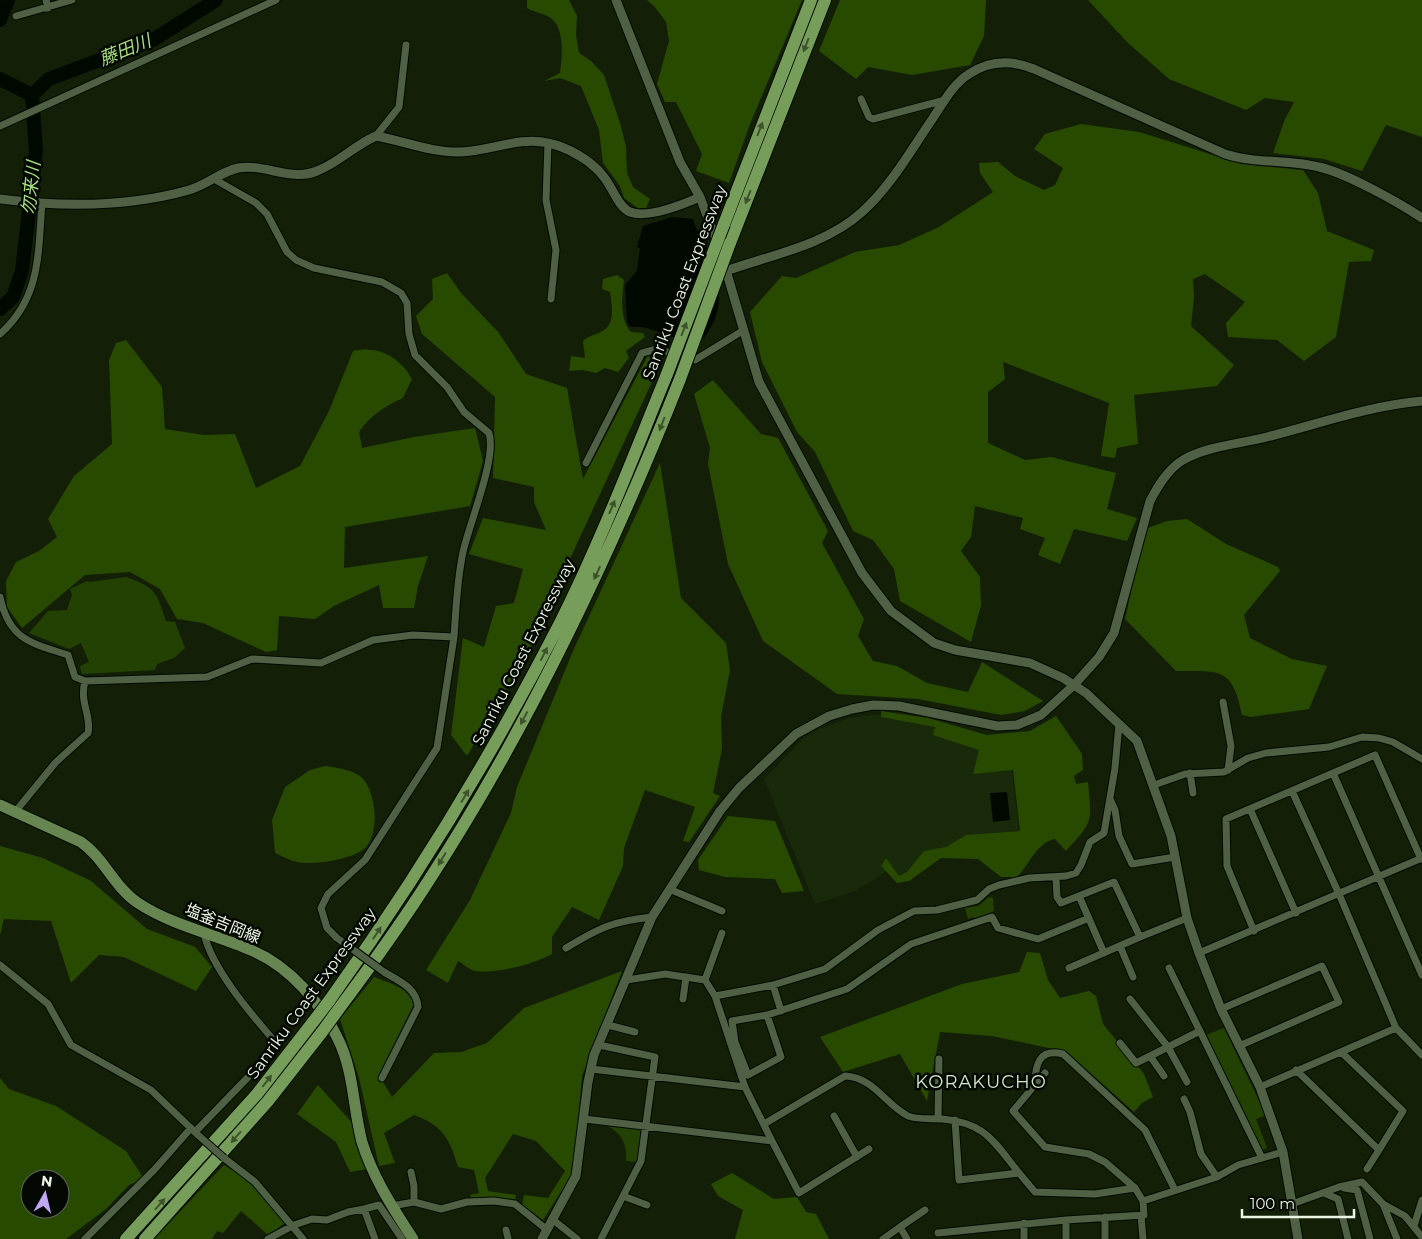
<svg xmlns="http://www.w3.org/2000/svg" width="1422" height="1239" font-family="Montserrat,'Noto Sans JP',sans-serif">
	<style>
		.built { fill: #182a09 }
		.green { fill: #244104 }
		.forest { fill: #284a00; fill-rule: evenodd }
		.water { fill: #000800 }
		.lines { fill: none; stroke-linecap: round; stroke-linejoin: round }
		.river { stroke: #000800; stroke-width: 14 }
		.minor-casing { stroke: #020a00; stroke-width: 9 }
		.tertiary-casing { stroke: #020a00; stroke-width: 11 }
		.primary-casing { stroke: #020a00; stroke-width: 13 }
		.motorway-casing { stroke: #020a00; stroke-width: 14 }
		.minor { stroke: #4f6044; stroke-width: 7 }
		.tertiary { stroke: #4f6044; stroke-width: 9 }
		.primary { stroke: #678551; stroke-width: 11 }
		.motorway { stroke: #779d5a; stroke-width: 12 }
		.minor-bridge-casing { stroke: #020a00; stroke-width: 9; stroke-linecap: butt }
		.motorway-bridge-casing { stroke: #020a00; stroke-width: 14; stroke-linecap: butt }
		.minor-bridge { stroke: #4f6044; stroke-width: 7 }
		.motorway-bridge { stroke: #779d5a; stroke-width: 12 }
		.oneway { fill: #3e522e }
		.labels { text-anchor: middle; stroke-width: 5; stroke-linejoin: round; paint-order: stroke }
		.street-label { font-size: 16px; fill: #ecf6e5; stroke: #040802 }
		.water-label { font-size: 18px; font-style: italic; fill: #a7dd7e; stroke: #040802 }
		.neighbourhood-label { font-size: 18px; letter-spacing: 1px; fill: #d2e6c5; stroke: #040802 }
	</style>
	<rect width="100%" height="100%" fill="#132007"/>
	<path class="built" d="M884,714l103,22 21,1 11,94 -53,7 -68,41 -4,-12 -39,24 -40,13 -51,-125 41,-42 14,-8 30,-11z"/>
	<path class="green" d="M126,577c30,11 30,14 40,44l9,1 10,26 -11,10 -17,6 -2,6 -73,4 -2,-8 9,-4 -8,-19 -12,6 -40,-16 19,-22 19,-1 5,-15 -2,-6 17,-8 3,1z
		M989,897l4,1 1,13 -19,8 -2,-2 -5,2 -3,-11 13,-2z
		M1224,1028l42,87 -10,4 11,29 -5,2 -56,-115z
		M606,1125l35,4 -4,33 -11,-1c1,-18 -4,-27 -20,-36z"/>
	<path class="forest" d="M527,0h42l8,16 -1,19 3,18 12,8 13,14 16,48 6,24 1,26 6,14 17,12 -4,9h-8l-14,-10 -4,-12 -17,-23 -4,-33 -18,-44 -21,-8 -16,3 16,-8c2,-15 5,-43 -8,-54 -5,-5 -18,-7 -25,-11z
		M647,0h155l-52,124 -21,59 -33,-12 6,-17 -26,-52h-11l-8,-18 12,-43 -3,-19 -11,-15z
		M840,0h146l-2,36 -14,29 -58,10 -44,-8 -12,12 -37,-28z
		M1088,0h334v137l-36,-12 -24,46 -38,-12 -51,-6 12,-34 9,-17 -29,-4 -19,12 -77,-31 -41,-36z
		M1081,124l58,8 103,32 61,6 15,23 9,38 47,19 -3,11 -22,1 -13,75 -32,24 -27,-21 -49,-3 -2,-14 19,-21 -40,-28 -12,5 1,18 -3,29 43,39 -17,21 -83,9 4,49 -21,4 -2,10 -14,-2 8,-53 -106,-41 2,17 -17,13v51l37,17 26,-3 65,16 -9,36 30,9 -10,23 -53,-12 -14,35 -22,-9 7,-17 -25,-9 3,-11 -48,-12 -4,31 -10,14 19,26 1,28 -10,37 -71,-41 -6,-32 -21,-29 -20,-9 -38,-79 -18,-20 -35,-70 -12,-50 32,-36 14,2 59,-26 44,-7 40,-18 54,-35 -13,-19 -1,-10 19,-1 17,14 29,14 11,-5 8,-17 -29,-19 11,-15z
		M447,273l14,20 38,40 27,41 41,14 16,91 64,-122 8,-2 8,3 -107,231 -11,33 -78,134 -16,-21 12,-97 21,9 12,-41 18,-3 9,-34 -54,-15 14,-36 63,12 -12,-28v-15l-41,-9 2,-81 -73,-63 -6,-18 17,-17 -1,-20z
		M617,275l7,5c-2,17 -5,39 7,52l12,1 2,4 -19,14 3,7 -11,14 -13,-4 -9,5 -13,-3 -14,1 2,-15 14,2 -2,-17c5,-5 12,-6 18,-9 15,-7 11,-26 9,-40l-8,-3 1,-10z
		M126,340l36,47 3,42 39,6 31,-1 21,54 44,-22 29,-55 24,-60c25,-6 47,6 59,28l-9,19c-18,8 -33,18 -44,34l3,16 52,-11 61,-9 8,33 -13,45 -125,21 -1,41 84,-12 -10,30 -4,22h-31l-4,-23 -45,21 -19,13 -36,-3 -2,34 -11,2 -63,-29 -26,-4 -17,-30 -30,-17 -45,3 -63,53 -15,-21 -1,-26 10,-19 23,-11 18,-14 -9,-18 26,-43 38,-32 -3,-84 7,-17z
		M713,380l48,54 17,4 50,93 -6,12 42,76 -6,17 15,25 24,5 30,17 41,9 14,-30 61,39 -18,10 -24,4 -83,-16 -81,-5 -74,-53 -35,-77 -20,-100 2,-16 -16,-54z
		M660,463l21,135 45,45 4,27 -9,47 1,32 -9,44 7,3 -31,46 -6,-1 12,-34 -50,-17 -21,58 -1,18 -24,54 -27,-13 -20,30v17c-17,10 -57,20 -77,17 -5,-1 -12,-7 -17,-10l-10,22 -22,-13 44,-70 41,-87 6,-26 56,-136z
		M1187,519l39,25 52,23 2,4 -36,44 6,23 42,21 35,7 -18,43 -58,8 -9,-2c-10,-50 -23,-43 -66,-44l-51,-52 20,-90 22,-8z
		M881,711l47,7 59,17 43,-4 26,-15 26,38 1,16 -9,6 2,8 12,-2c4,41 5,39 -22,69l-11,-12c-18,3 -26,26 -38,38h-16l-23,-18 -37,-1 -32,23 -12,2 -16,-17 5,-8 13,18 8,-4 17,-21 22,-4 20,-12 54,-4 -7,-61 -40,4 6,-24 -46,-15 2,-8 -54,-10z
		M325,766c12,2 30,3 39,14 12,16 15,50 3,66 -10,13 -55,20 -70,16 -7,-2 -15,-6 -22,-9l-3,-33 13,-33 25,-17z
		M728,816l47,5 29,70 -22,2 -7,-14 -50,-2 -26,-7 -1,-10z
		M0,846l43,12 48,23 56,48 48,18 17,20 -16,24 -72,-34 -25,-2 -28,28 -20,-62 -47,-2 -4,16z
		M1027,952l13,1 8,27 12,18 29,-7 7,5 7,28 41,50 9,23 -11,6 -8,9 -67,-60 -75,-16 -52,-4 -13,69 -27,-47 -57,18 -23,-35 142,-53 57,-12z
		M622,971l-40,105 -8,95 -31,49 -21,-15 2,-10 24,3 17,-27 -29,-30 -23,-7 -28,44 3,13 28,4 -1,7 -44,-4 -1,-3 9,-2 -5,-23 -16,-3c-8,-28 -16,-42 -44,-52l-30,18 11,30 -16,3 -20,-88 -19,-59 34,-42c15,6 34,10 40,27l-35,71 13,22 42,-44 27,-1 26,-9 37,-35z
		M0,1078l9,11 47,17 70,45 18,28 -15,6 -23,24 -40,30h-66zM30,1179h30v30h-30z
		M318,1085l37,41 13,43 -18,3 -14,-30 -39,-28z
		M224,1165l28,17 33,41 -17,12 -27,-24 -18,22 -6,-2 -5,8h-58z
		M732,1173l42,26 23,-2 9,15 10,2 13,25h-94l8,-29 -25,-14 -7,-12z"/>
	<path class="water" d="M672,217l21,2c2,10 8,15 12,24 12,27 22,61 4,87 -3,5 -5,9 -10,10 -20,3 -34,-7 -52,-12 -7,-2 -11,0 -18,-2l-2,-4 -2,-37 12,-14 3,-23 -3,-1 6,-21z
		M1007,792l3,28 -17,2 -3,-29z"/>
	<g class="lines">
		<path class="river" d="M0,20l8,-20
			M0,79l32,16
			M32,95l17,-16 104,-39 63,-40
			M0,309l13,-12 9,-26 14,-120 -4,-56"/>
		<g class="minor-casing">
			<path id="minor" d="M46,0l2,8
				M16,16l56,-16
				M861,99l8,18 4,2 72,-19
				M0,126l276,-126
				M376,136l23,-29 7,-62
				M548,143l-2,57 10,50 -5,49
				M214,179l42,24 11,11 20,38 9,8 18,8 68,14 19,11 6,10 2,31 6,21 32,32 17,25 25,21c8,25 -20,91 -26,119 -6,28 -7,57 -9,85
				M0,334c41,-36 38,-81 42,-131
				M586,463l56,-110 15,-4 38,11 49,-30
				M0,597c9,43 31,46 68,58l7,22 10,4 122,-4 45,-18 69,4 52,-23 40,-5 41,2 -17,111 -72,112 -37,34 -7,14 6,20 10,10
				M1223,702l8,44 -3,24
				M1190,773l3,20
				M1333,773l89,202
				M1154,785l31,-11 39,-2 24,-14 18,-5 63,-6 33,-10 17,1 14,4 29,17
				M1292,791l47,103 57,134
				M1110,799l5,11 4,26 13,28 43,-7
				M1250,809l46,104
				M15,812l41,-50 32,-29c4,-17 -9,-30 -3,-52
				M1056,877l1,20 4,6 53,-21 26,55 47,-19
				M669,889l53,22
				M1079,896l25,57
				M1254,931l-27,-65 -1,-47 149,-64 46,104
				M1120,946l13,31
				M566,948c33,-20 47,-27 86,-31
				M1199,953l223,-95
				M0,965l48,39 23,41 80,45 47,45
				M1069,968l71,-31
				M1169,968l93,190
				M627,980l38,-6 40,6 17,-47
				M705,980l10,16 58,-11 52,-16 53,-39 36,-19 23,-1 40,-10 12,-11 10,-4 30,-7 37,-2 10,-3 5,-8 9,-23 14,-9 11,-65 4,-44
				M773,985l8,26
				M683,999l3,-22
				M1130,999l38,48 32,-16
				M1221,1009l101,-43 17,36 -100,44
				M767,1015l14,42 -33,18 -13,-33 -3,-21 35,-6 80,-26 64,-45 81,-27 6,11 40,11 51,-21
				M608,1025l27,7
				M1120,1043l16,20 32,-16 19,35
				M599,1045l56,12 -14,104 -40,78
				M1150,1056l14,20
				M591,1069l154,18
				M1296,1070l83,80 24,-39 -62,-59
				M382,1078l36,-71c-1,-19 -19,-26 -34,-35
				M1035,1084c0,-19 4,-36 28,-30l82,76 30,60
				M1260,1087l136,-59 26,27
				M1184,1099l6,13 11,42 16,23
				M834,1116l23,41
				M584,1119l188,22 -27,-54 -30,-91
				M938,1119l1,-60
				M764,1124l81,-48c28,1 40,28 63,40 8,4 24,2 34,3 44,4 51,22 77,54l-60,7 -4,-60
				M195,1132l58,-60 23,-29c-24,-28 -65,-75 -72,-110
				M772,1141l27,52 70,-44
				M224,1158l31,24 48,57
				M1367,1169l12,-19
				M411,1172l3,14v16
				M1019,1173l16,19 60,2 40,-6
				M1344,1188l13,2 13,49
				M1324,1193l14,6 10,40
				M623,1196l24,9
				M1143,1201l74,-24 21,-12 45,-13
				M1292,1204l47,-17 23,-5 21,22 22,12 17,21
				M1383,1204l14,35
				M392,1206l22,-4 27,7 26,-7 27,-1 21,3 31,25
				M364,1209l15,-4 23,34
				M1141,1215l2,24
				M1105,1217v22
				M552,1219l25,20
				M1066,1220v19
				M1024,1223v16
				M1414,1226l8,-26
				M900,1227l25,-17
				M506,1230l2,8
				M938,1233l128,-13 78,-5 -1,-14 -8,-13 -30,-26 -16,-8 -44,-7 -32,-36 32,-38
				M85,1239l70,-70 36,-41
				M268,1239l26,-14 18,-6 15,1 21,-8 16,-3 11,30
				M883,1239l17,-12 7,12"/>
		</g>
		<g class="tertiary-casing">
			<path id="tertiary" d="M616,0l64,162 20,35 18,48
				M0,199c62,8 129,8 189,-9 18,-5 31,-18 49,-22 26,-5 53,14 79,3 21,-8 38,-26 59,-35 27,5 54,16 82,16 30,0 61,-16 90,-9 19,4 43,17 55,33 9,10 15,31 27,36 18,7 54,-8 70,-15
				M723,260l36,122 103,191 29,38 43,32 21,7 75,13 33,15 23,15 51,48 34,95 16,82 12,35 22,56 39,78 23,65 15,87
				M726,271c45,-16 100,-26 136,-59 29,-26 49,-62 71,-94 10,-15 20,-34 36,-44 21,-14 43,-14 65,-5l191,85c31,10 63,5 94,13 27,6 79,35 103,51
				M542,1239l34,-63 12,-94 6,-27 58,-138 68,-106 19,-23 57,-54 33,-18 23,-7 21,-4 26,1 98,20 20,-1 24,-10 33,-30 25,-28 15,-24 36,-132c8,-15 18,-32 33,-41 25,-14 56,-16 84,-23 52,-13 101,-31 155,-36"/>
		</g>
		<g class="primary-casing">
			<path id="primary" d="M0,805l81,37c23,16 33,45 57,61 35,23 77,31 115,48 37,16 68,52 85,88 16,32 15,69 24,103 11,36 31,66 51,97"/>
		</g>
		<g class="motorway-casing">
			<path id="motorway" d="M724,224l87,-224
				M730,243l95,-243
				M329,1001c87,-121 164,-247 232,-380 40,-80 72,-164 106,-247
				M338,1010c32,-43 64,-87 93,-133 101,-156 181,-326 249,-498
				M126,1239l131,-145 56,-72
				M145,1239l123,-138 54,-69"/>
		</g>
		<use href="#minor" class="minor"/>
		<use href="#tertiary" class="tertiary"/>
		<use href="#primary" class="primary"/>
		<use href="#motorway" class="motorway"/>
		<g class="minor-bridge-casing">
			<path id="minor-bridge" d="M337,938l47,34
				M198,1135l26,23"/>
		</g>
		<g class="motorway-bridge-casing">
			<path id="motorway-bridge" d="M667,374l57,-150
				M680,379l50,-136
				M313,1022l16,-21
				M322,1032l16,-22"/>
		</g>
		<use href="#minor-bridge" class="minor-bridge"/>
		<use href="#motorway-bridge" class="motorway-bridge"/>
	</g>
	<defs><path id="oneway-solid" d="M-6-.8H1V-3.2L6.5 0L1 3.2V.8H-6Z" transform="scale(1.25)"/></defs>
	<g class="oneway">
		<use href="#oneway-solid" transform="translate(806 45) rotate(111)"/>
		<use href="#oneway-solid" transform="translate(760 129) rotate(-69)"/>
		<use href="#oneway-solid" transform="translate(748 197) rotate(111)"/>
		<use href="#oneway-solid" transform="translate(684 329) rotate(-69)"/>
		<use href="#oneway-solid" transform="translate(662 424) rotate(111)"/>
		<use href="#oneway-solid" transform="translate(612 507) rotate(-67)"/>
		<use href="#oneway-solid" transform="translate(597 573) rotate(115)"/>
		<use href="#oneway-solid" transform="translate(544 654) rotate(-63)"/>
		<use href="#oneway-solid" transform="translate(524 718) rotate(118)"/>
		<use href="#oneway-solid" transform="translate(465 796) rotate(-59)"/>
		<use href="#oneway-solid" transform="translate(442 859) rotate(121)"/>
		<use href="#oneway-solid" transform="translate(377 933) rotate(-56)"/>
		<use href="#oneway-solid" transform="translate(267 1081) rotate(-52)"/>
		<use href="#oneway-solid" transform="translate(236 1137) rotate(131)"/>
		<use href="#oneway-solid" transform="translate(160 1204) rotate(-48)"/>
	</g>
	<g class="labels">
		<g class="street-label">
			<text transform="translate(684 282) rotate(-69)" y="6">Sanriku Coast Expressway</text>
			<text transform="translate(523 652) rotate(-63)" y="6">Sanriku Coast Expressway</text>
			<text transform="translate(223 923) rotate(22)" y="6">塩釜吉岡線</text>
			<text transform="translate(311 993) rotate(-54)" y="6">Sanriku Coast Expressway</text>
		</g>
		<g class="water-label">
			<text transform="translate(125 50) rotate(-22)" y="6">藤田川</text>
			<text transform="translate(31 188) rotate(-84)" y="6">勿来川</text>
		</g>
		<g class="neighbourhood-label">
			<text x="981" y="1088">KORAKUCHO</text>
		</g>
	</g>
	<g transform="translate(45 1194) rotate(8)"><circle r="24" fill="#040802" stroke="#61675d"/>
	<path d="M0-4L9 19L0 12L-9 19Z" fill="#c0a8f4"/>
	<text y="-8" font-size="14" font-weight="bold" text-anchor="middle" fill="#ecf6e5">N</text>
	</g>
	<path d="M1242 1209v8h112v-8" fill="none" stroke="#ecf6e5" stroke-width="2.5"/>
	<text x="1250" y="1209" font-size="15" fill="#ecf6e5" stroke="#040802" stroke-width="4" paint-order="stroke">100 m</text>
</svg>
